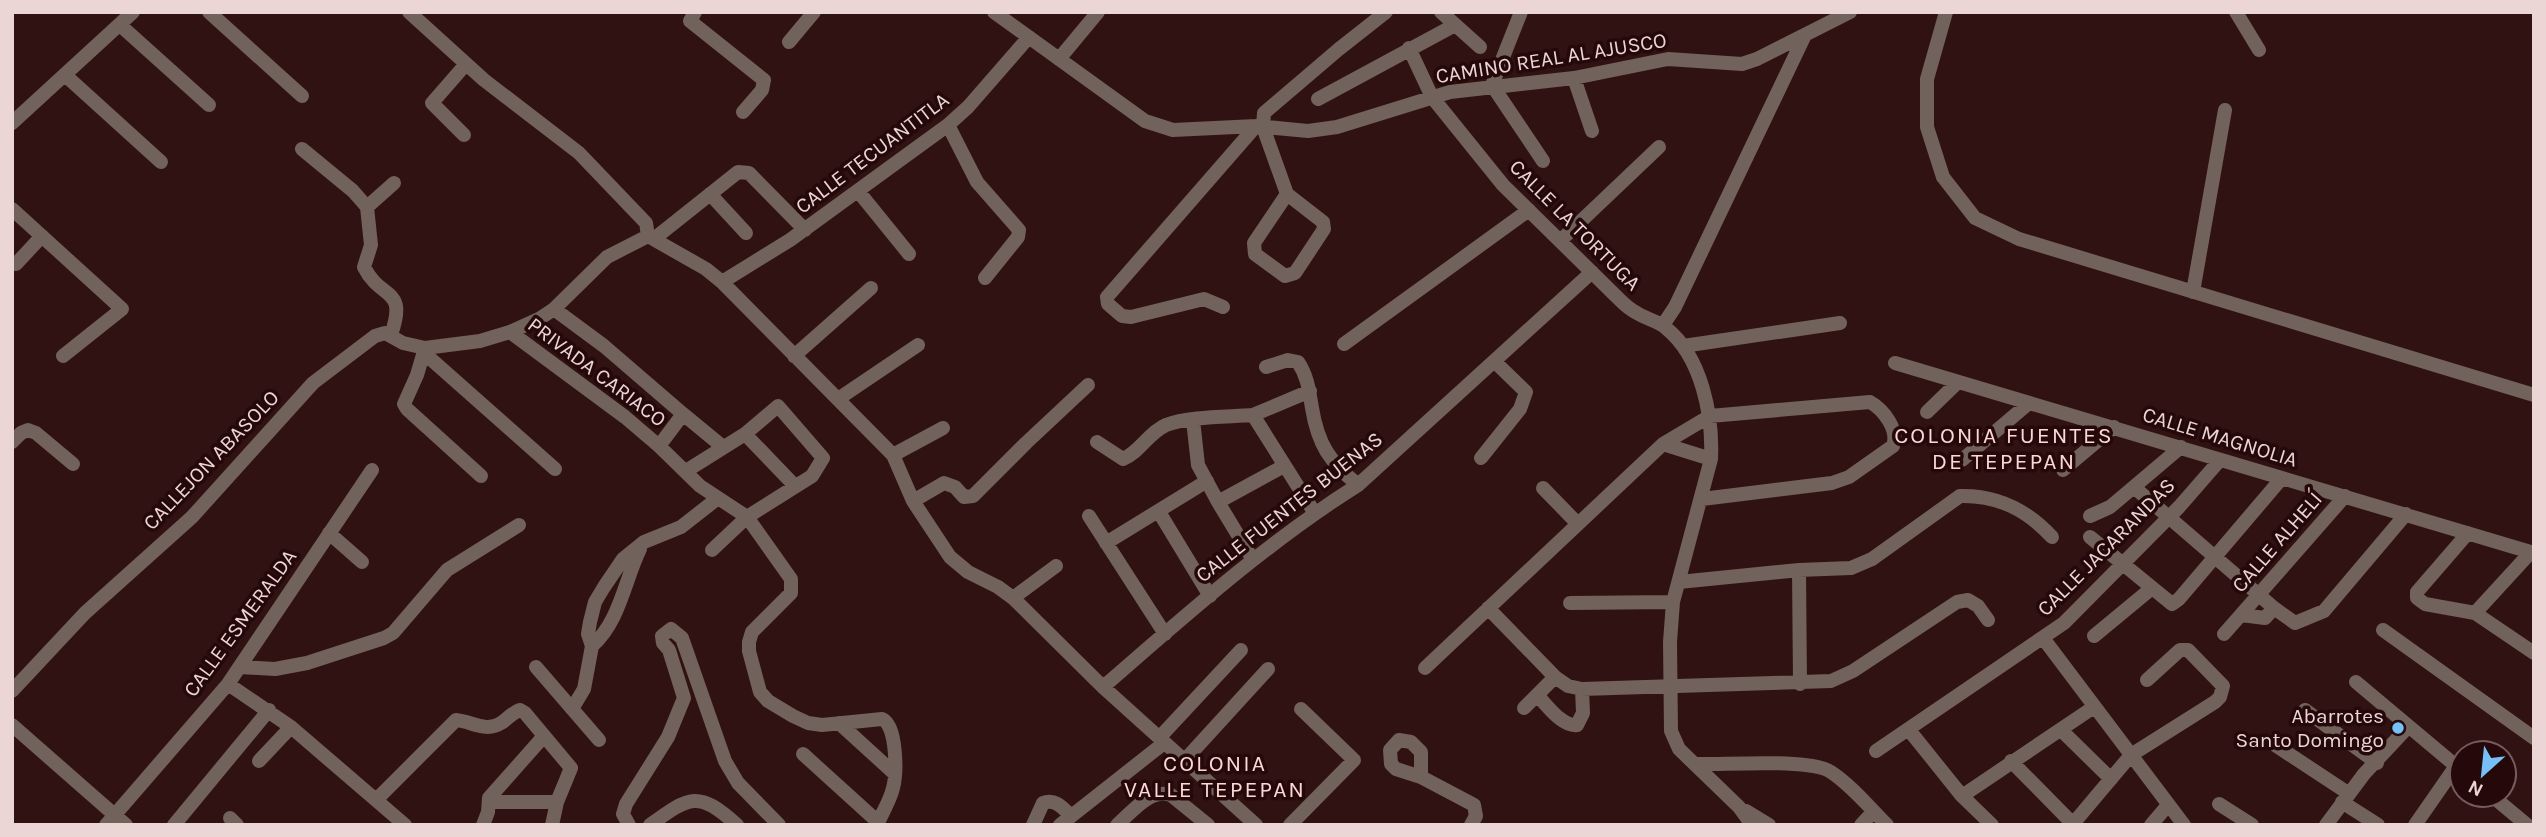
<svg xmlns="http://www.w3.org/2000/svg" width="2546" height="837" font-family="Karla,sans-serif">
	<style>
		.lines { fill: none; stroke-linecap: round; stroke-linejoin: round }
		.minor { stroke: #71625b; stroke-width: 14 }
		.poi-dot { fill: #77c0f7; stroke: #25090a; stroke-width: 2.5 }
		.labels { text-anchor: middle; stroke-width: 7; stroke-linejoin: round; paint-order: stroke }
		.street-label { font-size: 21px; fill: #ecd6d5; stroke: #25090a }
		.poi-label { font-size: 21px; fill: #ecd6d5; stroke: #25090a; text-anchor: end }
		.neighbourhood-label { font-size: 23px; letter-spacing: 2px; fill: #fbd8d6; stroke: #25090a }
	</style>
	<rect width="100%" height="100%" fill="#301212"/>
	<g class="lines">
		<path class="minor" d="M209,12l93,84
			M409,12l75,68 95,73 67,70 2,13
			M695,12l-5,9 74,59 -2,10 -19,22
			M994,12l151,109 28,9 83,-4 52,5 29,-4 113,-35 124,-14 94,-19 74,5 15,-5 93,-47
			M1441,12l39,35
			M1521,12l-29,73 51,76
			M1946,12l-19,67v48l16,50 32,41 44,21 515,156
			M2236,12l23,38
			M120,25l89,80
			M789,42l25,-30
			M1409,48l23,49 71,88 117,115c5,5 11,10 17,13 9,6 21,8 29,15 36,29 47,88 45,131l-38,143 -3,40 1,89 8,18 60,58 13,18
			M1059,59l39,-47
			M65,75l96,87
			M1574,78l18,53
			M1318,99l137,-74
			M12,123l121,-111
			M948,125l29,57 42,48 -1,7 -33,41
			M464,135l-32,-32 34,-39
			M302,149l51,42 14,16 4,38 -7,22c17,34 44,19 27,68
			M858,191l51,63
			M710,194l36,39
			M1287,194l-24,-67 1,-14 75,-64 47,-37
			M1287,194l36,28 1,7 -29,44 -10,3 -30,-22 -1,-11z
			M367,207l27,-24
			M12,209l110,100 -59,47
			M648,236l58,33 16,13 171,173 20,46 37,56 18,15 30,15 15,11 90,89 153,138
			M655,238l83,-66 11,1 56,57
			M1560,241l99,-94
			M16,264l26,-28
			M722,282l68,-42 158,-115 20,-18 61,-70
			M2193,292l32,-182
			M1223,307l-19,-8 -73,18 -9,-1 -14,-12 -1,-7 149,-171
			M554,309l50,37 79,68 -24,32
			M1663,325l12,-18 130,-272
			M510,332l115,85 34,29 41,40 47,31 44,62v14l-39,39 -3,10v9l11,41 8,9 25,15 15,7 14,2 60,-6c15,6 15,54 11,69 -3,13 -11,25 -16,37
			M1344,344l185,-134
			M1683,346l157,-23
			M425,348l-8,27 -13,29 3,5 74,67
			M424,353l131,116
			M794,356l77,-68
			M1895,363l639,190
			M1266,367l22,-7 10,2c10,15 11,29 14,46 6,37 18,54 46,77
			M838,399l80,-54
			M1927,412l31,-30
			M683,414l40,33
			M1253,415l57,-24
			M1193,420l5,45 20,37 35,58
			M745,434l50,52
			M12,442l9,-9 7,-3 8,3 37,31
			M1097,442l26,17c17,-7 25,-26 43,-34 23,-9 62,-8 87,-10l61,97
			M1663,444l48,15
			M893,455l50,-27
			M1481,458l39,-49 6,-17 -32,-31
			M1962,460l67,-57
			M2063,470l51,-43
			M686,471l59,-37 33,-28 45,52 -11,18 -65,41 -35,33
			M1543,488l34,35
			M2135,488l139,120 21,15 29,-12 82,-97
			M913,501l31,-18 11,4 9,10 9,-1 53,-53 62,-58
			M1218,502l66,-36
			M1159,512l51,84
			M1089,516l76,118
			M2090,516l20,-9 71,-60
			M329,533l33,29
			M2468,533l-51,59v6l8,6 50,9 59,40
			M2090,537l82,67 7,-5 103,-121
			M1106,543l101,-62
			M1799,570l1,114
			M1679,582l120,-12 52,-2 21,-9 88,-63c38,-1 67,14 92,41
			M1013,598l43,-32
			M1570,603l103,-1
			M1488,608l67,69 13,9 14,3 249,-8 22,-10 104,-69 11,-2 10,6 10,14
			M2475,613l56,-61
			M2241,615l24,3 9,-10
			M2383,630l151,108
			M2224,634l121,-138
			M2094,636l58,-48
			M2043,638l141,187
			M592,646c28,-25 32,-64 48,-97
			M240,667l35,2 32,-6 77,-25 9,-5 54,-63 72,-45
			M536,667l63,73
			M1425,668l238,-224 47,-28 160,-14c14,8 29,28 23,44l-44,31 -17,6 -130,16
			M2356,682l106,89
			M228,684l63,43 114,98
			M1103,687c82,-71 163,-144 255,-202l234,-213
			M12,691l73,-78 107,-96 121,-134 62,-47 10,-3 18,10 22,5 55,-7 30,-9 29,-13 15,-10 53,-52 41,-21
			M1537,695c10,10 25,32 40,30l6,-12 -1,-24
			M1524,708l31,-31
			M572,709l12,-20 8,-43 -4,-12 2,-12 5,-20 9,-15 19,-28 21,-17 37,-15 37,-29
			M2305,710l72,53
			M839,723l56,51
			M12,725l114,100
			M1909,730l53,66 30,29
			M2061,730l50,49
			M1159,738l82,-88
			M2269,741l79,52
			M1876,751l188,-128 115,-116 41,-47
			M803,754l75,68
			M259,761l32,-34
			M1184,761l84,-92
			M2011,761l62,63
			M1695,764c28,1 115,-6 136,8 21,14 38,35 56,53
			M1421,777v-25l-10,-10 -12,-2 -9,10 1,14 5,5 25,8 53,28 2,11 -5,9
			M2491,795l36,30
			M1962,796l132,-89
			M376,800l80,-80c15,1 30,13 45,3 7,-4 10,-10 19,-13l5,3 46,55 -14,34 -5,23
			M489,802h68
			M2342,802l36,23
			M2219,804l33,21
			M1746,811l23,14
			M230,818l7,7
			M106,825l122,-141 144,-214
			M174,825l95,-115
			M483,825l5,-13 1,-14 55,-62
			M629,825l-6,-11 3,-10 42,-67 16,-39 -15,-48 -6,-7 -1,-7 9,-7 11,9 43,123 13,22 41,42
			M650,825c40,-29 48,-35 87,0
			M1033,825l10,-22c12,-5 20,5 28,13
			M1060,825l104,-82
			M1117,825c15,-13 33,-37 54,-30l37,30
			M1290,825l64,-65 -53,-51
			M1861,825l12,-13
			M2072,825l59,-70 84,-53 5,-5 3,-11 -35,-36h-8l-33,30
			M2151,825l17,-20
			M2326,825l38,-51 44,-47
			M2415,825l41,-59"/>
	</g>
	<circle class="poi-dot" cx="2398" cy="728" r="7"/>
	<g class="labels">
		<g class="street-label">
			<text transform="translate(1551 58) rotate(-9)" y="7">CAMINO REAL AL AJUSCO</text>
			<text transform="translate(872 153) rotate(-37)" y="7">CALLE TECUANTITLA</text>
			<text transform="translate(1575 225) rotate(45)" y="7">CALLE LA TORTUGA</text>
			<text transform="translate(597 372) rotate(37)" y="7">PRIVADA CARIACO</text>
			<text transform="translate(2220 437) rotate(17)" y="7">CALLE MAGNOLIA</text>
			<text transform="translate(211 460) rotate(-46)" y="7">CALLEJON ABASOLO</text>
			<text transform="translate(1289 507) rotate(-38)" y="7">CALLE FUENTES BUENAS</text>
			<text transform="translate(2277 542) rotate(-49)" y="7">CALLE ALHELÍ</text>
			<text transform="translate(2106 547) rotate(-45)" y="7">CALLE JACARANDAS</text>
			<text transform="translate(240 623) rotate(-54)" y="7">CALLE ESMERALDA</text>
		</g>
		<g class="poi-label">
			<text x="2384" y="723">Abarrotes<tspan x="2384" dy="24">Santo Domingo</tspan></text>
		</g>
		<g class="neighbourhood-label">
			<text x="2004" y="443">COLONIA FUENTES<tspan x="2004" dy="26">DE TEPEPAN</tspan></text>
			<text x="1215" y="771">COLONIA<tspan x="1215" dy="26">VALLE TEPEPAN</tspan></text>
		</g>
	</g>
	<rect width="2546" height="837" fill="none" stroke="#ecd6d5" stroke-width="28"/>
	<g transform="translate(2483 774) rotate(207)"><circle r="33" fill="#25090a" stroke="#755b5b" stroke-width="2"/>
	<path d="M0-5L12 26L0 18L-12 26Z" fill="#77c0f7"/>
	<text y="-10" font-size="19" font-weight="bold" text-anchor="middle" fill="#ecd6d5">N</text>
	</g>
</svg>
